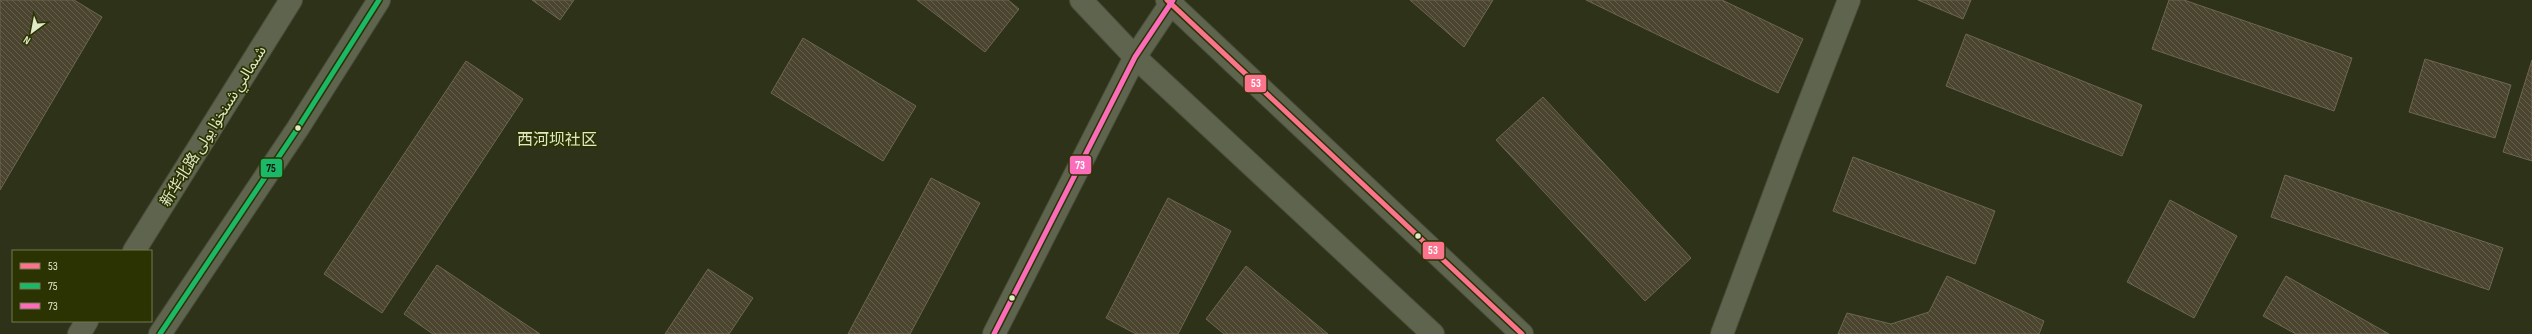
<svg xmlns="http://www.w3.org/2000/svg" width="2532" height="334" font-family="'Sofia Sans Condensed','Noto Sans Arabic','Noto Sans SC',sans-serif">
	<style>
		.building { fill: url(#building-back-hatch); stroke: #6d6652 }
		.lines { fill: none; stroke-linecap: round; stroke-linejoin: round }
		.street-casing { stroke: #4a4f3a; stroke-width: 24 }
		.secondary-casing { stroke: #4a4f3a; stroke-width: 24 }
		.street { stroke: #5f644e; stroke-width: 22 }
		.secondary { stroke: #5f644e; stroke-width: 22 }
		.bus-1-casing { stroke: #2a3301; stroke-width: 8 }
		.bus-2-casing { stroke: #2a3301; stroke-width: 8 }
		.bus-3-casing { stroke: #2a3301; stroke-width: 8 }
		.bus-1 { stroke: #fc738d; stroke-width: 5 }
		.bus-2 { stroke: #1ab867; stroke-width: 5 }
		.bus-3 { stroke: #fb6dba; stroke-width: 5 }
		.bus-dot { fill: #dfe8c7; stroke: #2a3301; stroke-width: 1.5 }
		.labels { text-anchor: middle; stroke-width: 3.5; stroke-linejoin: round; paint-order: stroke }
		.street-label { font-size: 15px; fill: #dfe8c7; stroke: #2a3301 }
		.neighbourhood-label { font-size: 16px; fill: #dfe8c7; stroke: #2a3301 }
		.line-badge { stroke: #2a3301; stroke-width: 1.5 }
		.badge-label { font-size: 11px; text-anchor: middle; font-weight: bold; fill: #fff }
		.pale-badge-label { font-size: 11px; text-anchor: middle; font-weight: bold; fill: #111 }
	</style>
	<defs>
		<pattern id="building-back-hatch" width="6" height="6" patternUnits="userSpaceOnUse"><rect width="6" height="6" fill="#4b442f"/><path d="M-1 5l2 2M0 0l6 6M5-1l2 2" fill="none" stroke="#645f4c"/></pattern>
	</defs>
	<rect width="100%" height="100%" fill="#2d3218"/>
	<path class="building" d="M0,0h74l28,17 -102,173z
		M532,0h42l-14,20z
		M917,0h91l11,9 -34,43z
		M1410,0h83l-29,47z
		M1586,0h136l81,39 -25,54z
		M1918,0h53l-8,19z
		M2169,0h15l168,58 -18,53 -182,-62z
		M1966,34l176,71 -20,51 -176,-70z
		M803,38l113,68 -33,55 -112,-68z
		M2425,59l86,26 -16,53 -86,-26z
		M2532,60v101l-29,-9z
		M466,61l57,38 -141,214 -58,-39z
		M1543,97l148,161 -46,43 -149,-161z
		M1853,157l142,54 -20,53 -142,-53z
		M2285,175l218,73 -14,42 -218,-73z
		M931,178l49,25 -70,131h-62z
		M1168,198l63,33 -53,103h-42l-30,-16z
		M2170,200l67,36 -43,82 -67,-36z
		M437,265l103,69h-107l-29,-20z
		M1246,266l82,68h-104l-18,-15z
		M708,269l45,29 -24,36h-64z
		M1947,276l97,45 -5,13h-201l9,-21 44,11 38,-12z
		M2286,276l103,58h-93l-33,-18z"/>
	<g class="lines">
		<g class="street-casing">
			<path id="street" d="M994,334l141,-277 38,-57
				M1722,334l69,-185 58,-149"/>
		</g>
		<g class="secondary-casing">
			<path id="secondary" d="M1081,0l54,57 298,277
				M1167,0l355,334
				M134,251l157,-251
				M79,334l8,-13
				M160,334l138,-206 81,-128"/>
		</g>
		<use href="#street" class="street"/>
		<use href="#secondary" class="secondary"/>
		<g class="bus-1-casing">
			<path id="bus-1" d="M1167,0l355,334"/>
		</g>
		<g class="bus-2-casing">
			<path id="bus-2" d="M160,334l138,-206 81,-128"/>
		</g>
		<g class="bus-3-casing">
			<path id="bus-3" d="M994,334l141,-277 38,-57"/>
		</g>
		<use href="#bus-1" class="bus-1"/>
		<use href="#bus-2" class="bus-2"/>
		<use href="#bus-3" class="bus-3"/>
	</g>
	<g class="bus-dot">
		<circle cx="298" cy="128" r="3.5"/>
		<circle cx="1418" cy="236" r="3.5"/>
		<circle cx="1012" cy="298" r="3.5"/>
	</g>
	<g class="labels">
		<g class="street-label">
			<text transform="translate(213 126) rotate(-58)" y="5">新华北路 شىمالىي شىنخۇا يولى</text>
		</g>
		<g class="neighbourhood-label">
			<text x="557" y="145">西河坝社区</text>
		</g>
	</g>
	<g class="line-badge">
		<rect x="1244" y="74" width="23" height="19" rx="4" fill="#fc738d"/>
		<rect x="1069" y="155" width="23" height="20" rx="4" fill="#fb6dba"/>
		<rect x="260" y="158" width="23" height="20" rx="4" fill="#1ab867"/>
		<rect x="1422" y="241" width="23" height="19" rx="4" fill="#fc738d"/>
	</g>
	<g class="badge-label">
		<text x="1256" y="87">53</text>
		<text x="1080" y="169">73</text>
		<text x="1433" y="254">53</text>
	</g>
	<g class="pale-badge-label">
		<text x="271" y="172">75</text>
	</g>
	<rect x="12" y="250" width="140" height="72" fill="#2a3301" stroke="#727b50"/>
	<rect x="20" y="263" width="20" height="6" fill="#fc738d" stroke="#727b50"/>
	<text x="48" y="270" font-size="12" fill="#dfe8c7">53</text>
	<rect x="20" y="283" width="20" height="6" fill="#1ab867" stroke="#727b50"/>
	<text x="48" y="290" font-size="12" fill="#dfe8c7">75</text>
	<rect x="20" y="303" width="20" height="6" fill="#fb6dba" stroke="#727b50"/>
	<text x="48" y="310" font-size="12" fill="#dfe8c7">73</text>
	<g transform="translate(32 32) rotate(212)" stroke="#2a3301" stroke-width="3" paint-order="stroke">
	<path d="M0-3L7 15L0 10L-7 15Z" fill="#dfe8c7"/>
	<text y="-6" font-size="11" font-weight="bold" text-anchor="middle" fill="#dfe8c7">N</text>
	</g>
</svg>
